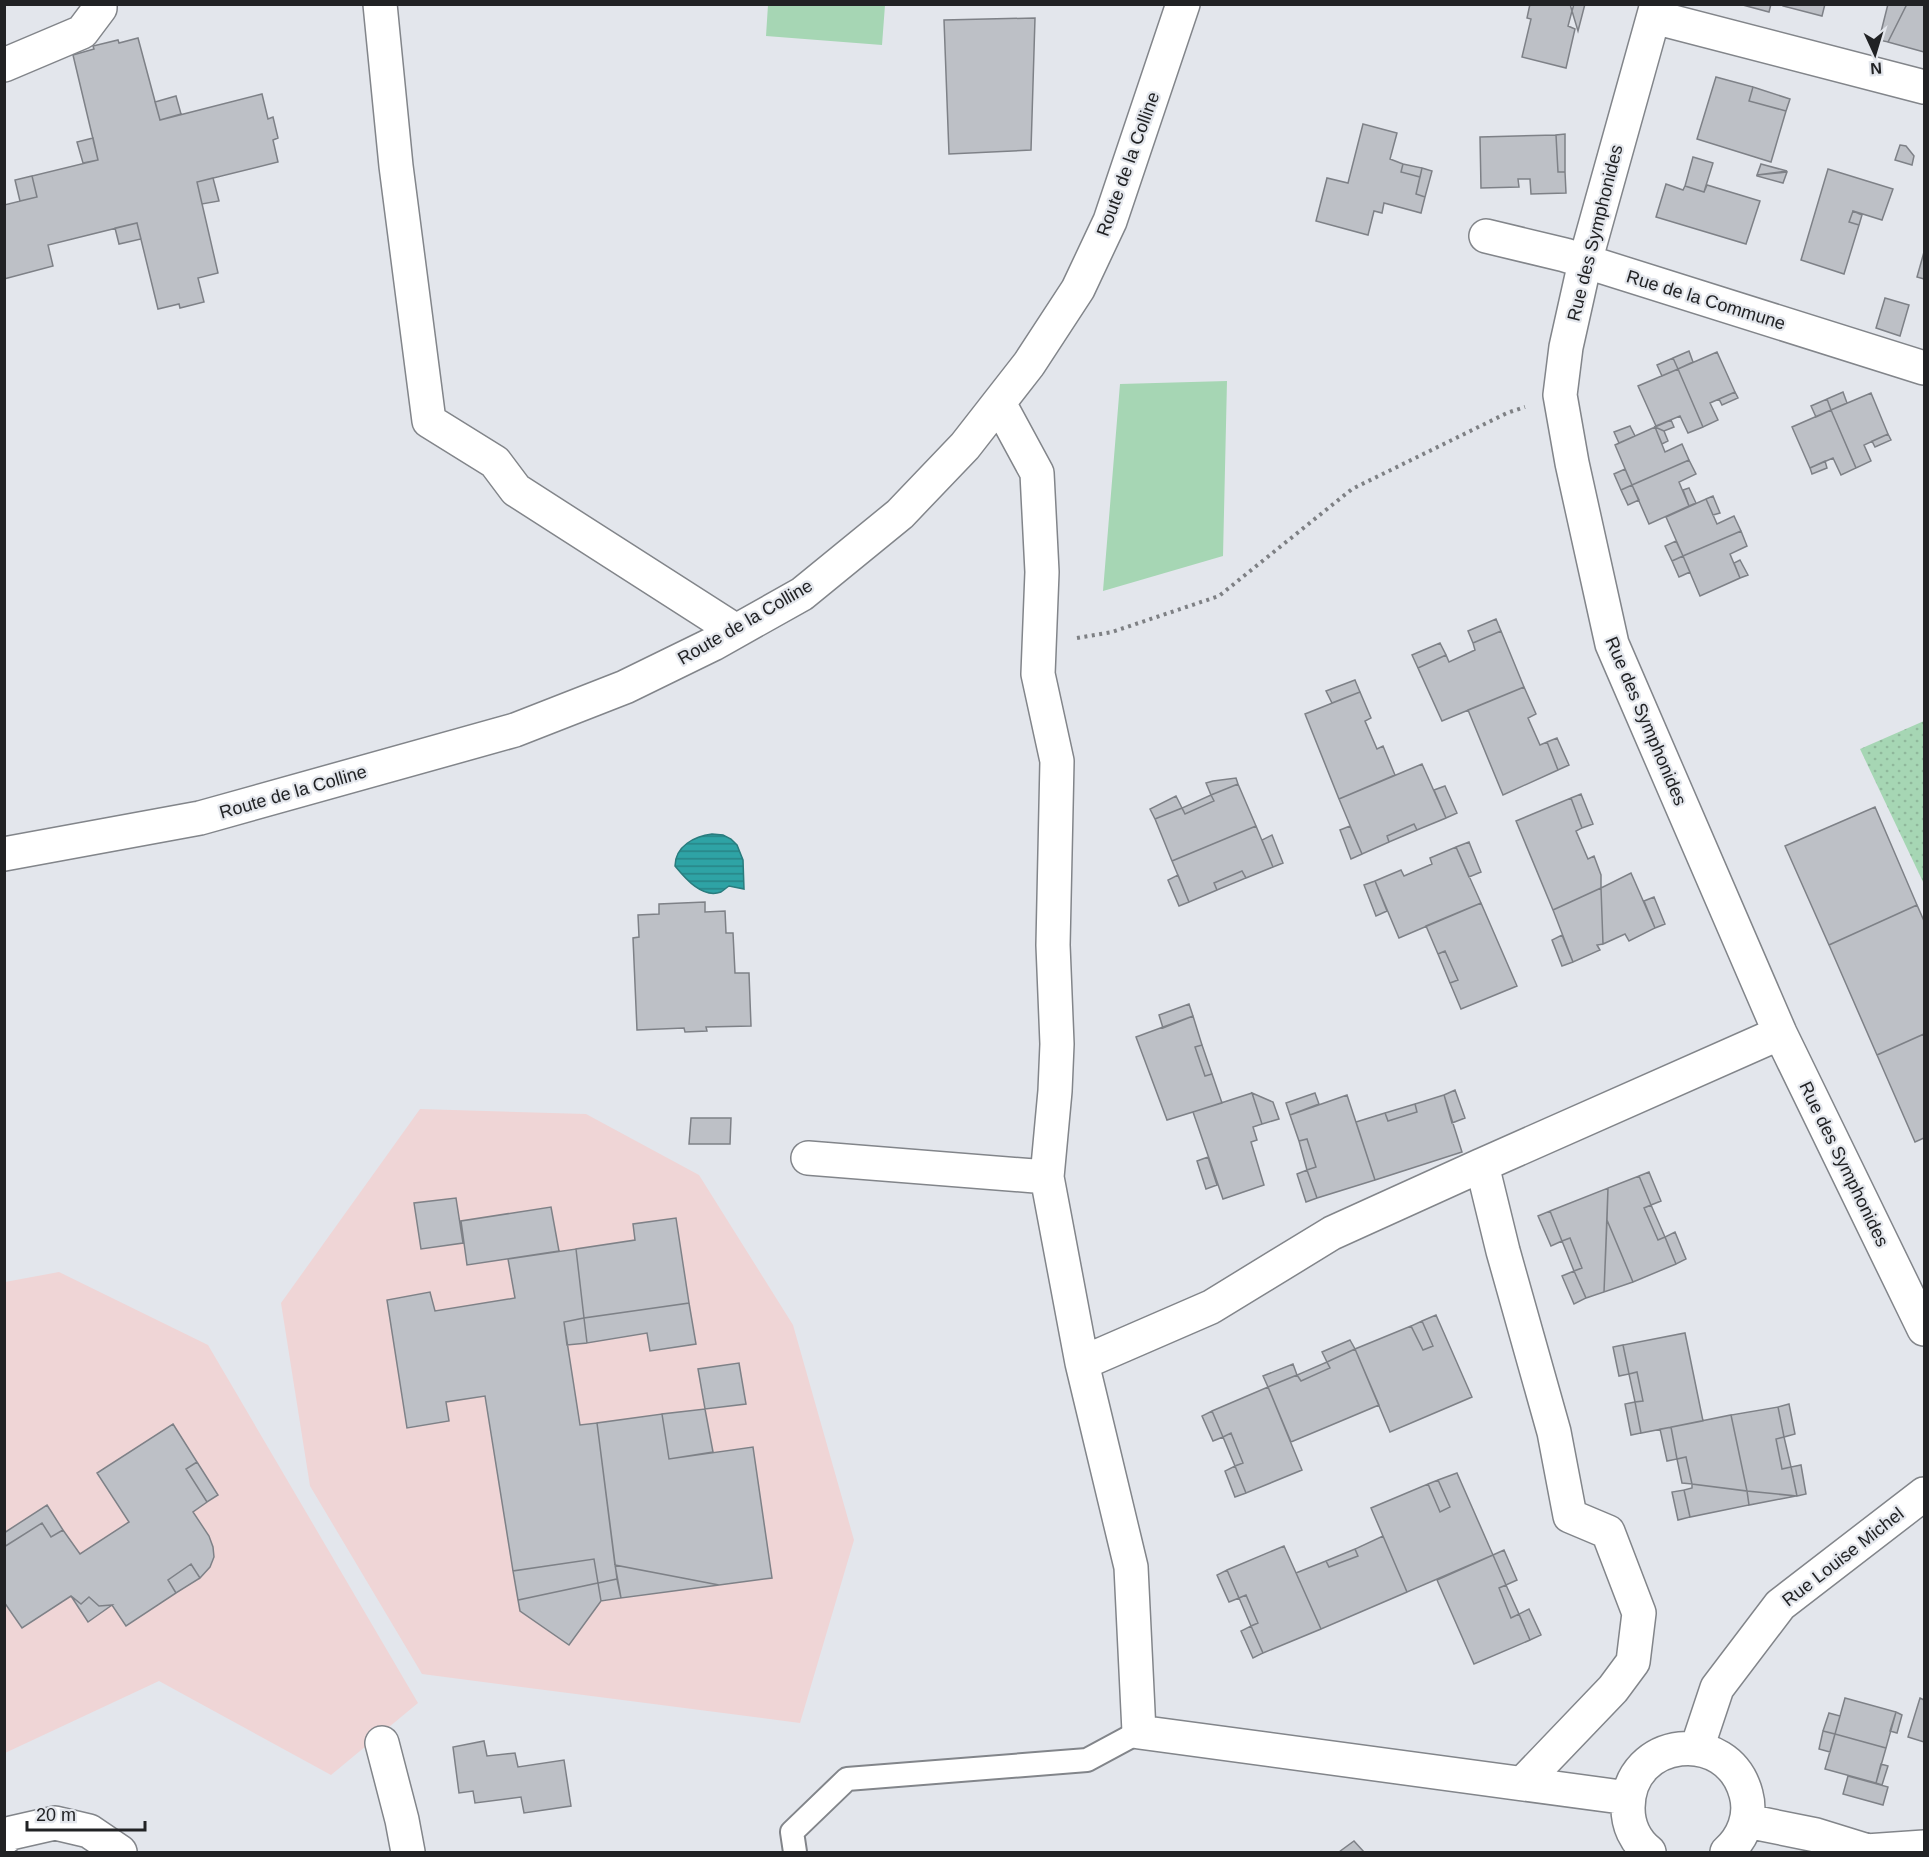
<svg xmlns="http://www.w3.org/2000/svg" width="1929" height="1857" font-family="Arial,sans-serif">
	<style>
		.education { fill: #efd5d6 }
		.park { fill: url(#park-dots) }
		.pitch { fill: #a6d6b4 }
		.water { fill: url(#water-rules); stroke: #2a7c7e; stroke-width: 1.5 }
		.building { fill: #bdc0c6; stroke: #7e8187; stroke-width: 1.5 }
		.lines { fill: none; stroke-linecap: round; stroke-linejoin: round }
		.lane-casing { stroke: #82858a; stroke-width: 26 }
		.street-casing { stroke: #82858a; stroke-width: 36 }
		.path { stroke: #7e8084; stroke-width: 4; stroke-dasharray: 3 4.5; stroke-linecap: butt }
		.lane { stroke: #fff; stroke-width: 22 }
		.street { stroke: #fff; stroke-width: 33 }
		.labels { text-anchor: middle; stroke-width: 4.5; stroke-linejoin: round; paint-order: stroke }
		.street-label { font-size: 18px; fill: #212224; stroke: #e3e6ec }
	</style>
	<defs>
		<pattern id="park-dots" width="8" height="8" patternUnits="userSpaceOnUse" patternTransform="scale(1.5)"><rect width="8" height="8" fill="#a6d6b4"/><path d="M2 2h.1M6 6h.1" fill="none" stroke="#8fb79b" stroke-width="1.8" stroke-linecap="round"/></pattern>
		<pattern id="water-rules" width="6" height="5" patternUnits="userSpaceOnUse" patternTransform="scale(1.5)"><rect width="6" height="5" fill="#2ea3a5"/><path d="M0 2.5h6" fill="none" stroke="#278486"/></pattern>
	</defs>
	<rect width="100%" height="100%" fill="#e3e6ec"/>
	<path class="education" d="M420,1109l166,5 113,61 94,150 61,215 -54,183 -378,-49 -112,-188 -29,-183z
		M59,1272l149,73 210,358 -87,72 -172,-94 -154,72v-471z"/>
	<path class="park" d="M1924,721v163l-64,-135z"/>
	<path class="pitch" d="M768,5h117l-3,40 -116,-9z
		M1227,381l-4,175 -120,35 17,-207z"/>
	<path class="water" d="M712,834l11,1 8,4 6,6 6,15 1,29 -15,-3c-3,2 -5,4 -8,6 -19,7 -36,-14 -46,-26 0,-20 20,-30 37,-32z"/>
	<path class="building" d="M1530,4h40l2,7 -4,15 7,3 -9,39 -44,-11 9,-38 -4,-1z
		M1574,4h11l-7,27 -6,-20z
		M1739,4h32l-2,8z
		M1783,4h42l-3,12 -39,-10z
		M1888,4h19l-19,38 -9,-2z
		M1907,4h17v48l-36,-10z
		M1035,18l-4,132 -82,4 -5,-134z
		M138,38l22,82 102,-26 6,25 5,-2 5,21 -5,2 5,22 -81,20 21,91 -20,5 6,24 -24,6 -1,-4 -21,5 -21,-86 -89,22 5,21 -49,13v-74l33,-8 -5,-21 66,-16 -25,-105 21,-6 -1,-3 25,-6 1,3z
		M1716,77l37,10 -4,14 37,10 -15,51 -74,-23z
		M1753,87l37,12 -4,12 -37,-10z
		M176,96l5,18 -21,6 -5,-18z
		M1363,124l34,9 -7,26 13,5 -2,8 19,5 -4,17 9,3 -4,16 -37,-10 -2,10 -8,-2 -6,24 -52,-14 11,-43 21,5z
		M1565,134v38h-7l-2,-37z
		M1556,135l2,37h7l1,21 -35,1 -1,-15h-12l1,8 -38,1 -1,-51z
		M93,138l5,22 -15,3 -6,-21z
		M1900,145l6,1 8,10 -2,9 -17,-5z
		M1693,157l20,6 -9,29 -19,-6z
		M1403,164l19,4 -2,9 -19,-5z
		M1761,164l26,7 -30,4z
		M1422,168l10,3 -7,26 -9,-3z
		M1828,169l65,20 -11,31 -29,-9 -4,11 10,3 -15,49 -43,-14z
		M1787,172l-4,11 -26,-7v-1z
		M32,176l5,21 -17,4 -5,-21z
		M213,178l6,23 -17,3 -5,-22z
		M1666,184l17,6 2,-4 19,6 3,-7 53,16 -14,43 -90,-27z
		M1853,211l9,4 -3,10 -10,-3z
		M137,223l4,16 -22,5 -4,-16z
		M1924,252v27l-7,-2z
		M1885,298l24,7 -9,31 -24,-8z
		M1689,351l4,11 -15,7 -5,-11z
		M1717,352l18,40 -25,11 8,17 -15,7 -25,-58z
		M1673,358l5,11 -16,7 -5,-11z
		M1678,369l25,58 -15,6 -8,-17 -24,10 -18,-40z
		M1735,392l3,6 -16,7 -3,-6z
		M1843,392l4,11 -16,7 -4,-11z
		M1871,393l17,41 -24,11 7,16 -15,7 -25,-58z
		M1827,399l4,11 -15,7 -5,-11z
		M1831,410l25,58 -15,7 -8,-17 -23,10 -18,-41z
		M1671,420l3,7 -10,4 -9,-4z
		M1630,426l5,10 -16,7 -5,-11z
		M1655,427l9,4 4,10 -6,3z
		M1655,427l10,25 17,-8 7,16 -57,25 -17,-40z
		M1888,434l3,6 -16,7 -3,-6z
		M1689,460l7,14 -17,8 10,24 -40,18 -17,-39z
		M1825,461l2,7 -15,6 -2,-6z
		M1625,469l7,16 -11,5 -7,-16z
		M1632,485l7,15 -11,5 -7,-15z
		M1689,488l7,15 -7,3 -6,-16z
		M1713,496l7,17 -7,2 -7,-16z
		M1706,499l11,25 17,-8 7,15 -58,25 -17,-39z
		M1741,531l6,15 -17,8 10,24 -40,18 -17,-40z
		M1676,541l7,15 -11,5 -7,-15z
		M1683,556l7,16 -11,5 -7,-16z
		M1740,560l8,15 -8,3 -6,-15z
		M1496,619l5,12 -28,12 -5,-12z
		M1501,631l23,56 -82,34 -24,-53 28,-13 3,7 26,-12 -2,-7z
		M1440,643l6,12 -28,13 -6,-13z
		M1355,680l5,12 -28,11 -6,-12z
		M1524,687l12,27 -8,4 12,27 7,-3 11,28 -55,25 -35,-85z
		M1360,692l11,26 -6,3 12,28 6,-3 12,29 -56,24 -34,-85z
		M1557,738l12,27 -11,5 -11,-28z
		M1422,764l24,54 -29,12 -3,-6 -27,12 2,6 -27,12 -23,-55z
		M1236,778l2,6 -27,11 -5,-12 7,-2z
		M1238,784l18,42 -84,35 -17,-42 27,-11 3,6 29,-13 -3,-6z
		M1445,786l12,27 -11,5 -12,-28z
		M1581,794l12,30 -11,4 -11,-30z
		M1211,795l3,6 -29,13 -3,-6z
		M1176,796l6,12 -27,11 -5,-10z
		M1571,798l11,30 -6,3 12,28 6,-3 7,19v13l-48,22 -37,-89z
		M1875,807l42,98 -88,40 -44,-99z
		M1414,824l3,6 -28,12 -2,-6z
		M1256,826l17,41 -27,11 -4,-7 -28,12 3,7 -28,12 -17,-41z
		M1350,826l12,28 -11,5 -11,-29z
		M1272,835l11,28 -10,4 -11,-27z
		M1469,842l12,30 -12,5 -13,-30z
		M1456,847l25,56 -82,35 -24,-57 26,-11 3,6 28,-12 -2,-6z
		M1242,871l4,7 -29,12 -3,-7z
		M1631,873l24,55 -26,13 -4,-7 -22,10 -2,-56z
		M1178,875l11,27 -10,4 -11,-26z
		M1375,881l12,30 -11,5 -12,-31z
		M1601,888l2,56 -6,1 3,5 -27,12 -20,-52z
		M1654,897l11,27 -10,4 -11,-27z
		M705,902v10l20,-1 1,22h7l2,40h14l2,53 -45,1 1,4 -22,1 -1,-4 -47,2 -4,-92 6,-1 -1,-22 21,-1v-10z
		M1481,903l36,83 -56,23 -11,-26 8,-3 -13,-29 -7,3 -12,-28z
		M1917,905l7,16v113l-47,21 -48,-110z
		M1562,935l11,27 -11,4 -10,-26z
		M1445,951l13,29 -8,3 -12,-29z
		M1189,1004l4,12 -30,12 -4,-13z
		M1193,1016l9,29 -7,2 10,29 7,-2 10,29 -55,17 -31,-83z
		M1924,1034v104l-9,4 -38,-87z
		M1202,1045l10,29 -7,2 -10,-29z
		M1455,1090l10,28 -13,5 -8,-28z
		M1252,1093l10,31 -9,3 4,13 -6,2 13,43 -41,14 -30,-87z
		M1252,1093l21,9 6,17 -17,5z
		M1315,1093l4,11 -29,11 -4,-12z
		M1347,1095l28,85 -58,18 -10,-28 9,-3 -9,-28 -8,2 -9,-26z
		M1444,1095l18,57 -87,28 -19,-58 29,-9 3,8 29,-9 -2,-8z
		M1415,1104l2,8 -29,9 -3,-8z
		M691,1118h40l-1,26h-41z
		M1307,1139l9,28 -9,3 -8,-29z
		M1208,1157l9,28 -11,4 -9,-28z
		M1307,1170l10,28 -11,4 -9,-28z
		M1649,1172l12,29 -10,4 -12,-29z
		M1639,1176l12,29 -7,3 14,32 7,-3 11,27 -43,18 -26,-62 1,-32z
		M1608,1188l-4,104 -18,6 -12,-27 8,-3 -12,-30 -8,3 -12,-30z
		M456,1198l7,45 -42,6 -7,-46z
		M1651,1205l14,32 -7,3 -14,-32z
		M551,1207l8,44 -92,14 -6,-44z
		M1550,1211l12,30 -11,5 -13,-30z
		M676,1218l13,85 -105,15 -8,-69 59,-9 -2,-16z
		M1607,1220l26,62 -29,10z
		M1675,1232l11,27 -10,5 -11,-27z
		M1570,1238l12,30 -8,3 -12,-30z
		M576,1249l8,69 -20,4 16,103 17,-2 20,156 -19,4 -4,-24 -81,12 -28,-175 -39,6 3,19 -42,7 -20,-128 43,-8 5,19 80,-13 -7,-39z
		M1574,1271l12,27 -12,6 -12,-28z
		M689,1303l7,41 -46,7 -3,-18 -60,10 -3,-25z
		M1436,1315l36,82 -82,35 -35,-83 56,-23 12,24 10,-4 -11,-25z
		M584,1318l3,25 -20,2 -3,-23z
		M1422,1321l11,25 -10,4 -12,-24z
		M1685,1333l18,88 -62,12 -6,-31 8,-1 -6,-29 -8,2 -6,-29z
		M1350,1340l5,9 -28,13 -5,-10z
		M1623,1345l6,29 -10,2 -6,-29z
		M1355,1349l24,56 -88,37 -23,-55 29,-12 4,6 29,-13 -3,-6z
		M1327,1362l3,6 -29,13 -4,-6z
		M739,1363l7,41 -41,5 -7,-40z
		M1293,1364l4,11 -29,12 -5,-11z
		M1637,1372l6,29 -8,1 -6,-28z
		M1268,1387l34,83 -56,23 -11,-27 8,-3 -12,-30 -8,4 -11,-26z
		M1635,1402l6,31 -10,2 -6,-31z
		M1789,1404l6,30 -11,3 -6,-30z
		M1778,1407l6,30 -8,2 6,30 9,-2 6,29 -50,-5 -16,-76z
		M705,1409l8,43 -44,7 -7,-45z
		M1212,1411l11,26 -10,4 -11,-25z
		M662,1414l7,45 84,-12 19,131 -53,7 -104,-20 -18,-142z
		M1731,1415l16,76 -55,-7 -6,-27 -9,2 -6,-32z
		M173,1424l24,38 -11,7 21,33 -14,10 16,24 4,11 1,10 -4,10 -10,11 -9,-14 -23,16 8,13 -50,33 -14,-21 -13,1 -10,-9 -8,7 -10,-8 -49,32 -18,-26v-55l38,-24 9,14 12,-7 17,24 49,-32 -32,-49z
		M1671,1427l6,32 -10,2 -7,-32z
		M1231,1433l12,30 -8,3 -12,-29z
		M1784,1437l7,30 -9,2 -6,-30z
		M1686,1457l6,27 -10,-1 -5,-24z
		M197,1462l21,33 -11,7 -21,-33z
		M1801,1465l5,29 -9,2 -6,-29z
		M1235,1466l11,27 -11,4 -10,-26z
		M1457,1473l36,82 -86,37 -36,-84 57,-24 12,28 10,-5 -12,-27z
		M1438,1480l12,27 -10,5 -12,-28z
		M1692,1484l55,7 2,14 -59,12 -6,-27 8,-2z
		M1684,1490l6,27 -12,3 -6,-28z
		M1747,1491l49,5 -47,9z
		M47,1505l16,25 -12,7 -9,-14 -38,24v-14z
		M1383,1536l24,56 -86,37 -25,-56 30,-12 3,6 29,-11 -3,-7z
		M1284,1546l37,83 -58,24 -12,-27 7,-3 -12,-28 -7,3 -12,-28z
		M1355,1549l3,7 -29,11 -3,-6z
		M1504,1550l13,30 -11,5 -13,-30z
		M1493,1555l13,30 -7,3 12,30 8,-4 11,26 -56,24 -37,-84z
		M594,1559l4,24 -80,17 -5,-29z
		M191,1564l9,14 -24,15 -8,-13z
		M615,1565l31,6 73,14 -98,13z
		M1227,1570l12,28 -10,4 -12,-27z
		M617,1579l4,19 -20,3 -3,-18z
		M598,1583l3,18 -32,44 -49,-34 -2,-11z
		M1506,1585l13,29 -8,4 -12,-30z
		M1246,1595l12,28 -7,3 -12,-28z
		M71,1596l10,8 8,-7 10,9 13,-1 -24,17z
		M1529,1609l12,26 -11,5 -11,-26z
		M1251,1626l12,27 -10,5 -12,-27z
		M1845,1698l51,14 -10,36 -51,-14z
		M1920,1698l4,2v42l-16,-5z
		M1896,1712l6,3 -5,18 -7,-2z
		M1829,1713l11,3 -5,18 -12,-3z
		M1823,1731l12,3 -5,18 -11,-3z
		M1835,1734l51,14 -10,35 -51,-14z
		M484,1741l3,15 28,-3 3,14 46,-7 7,46 -47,7 -3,-16 -46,6 -2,-12 -14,2 -6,-46z
		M1881,1764l7,2 -6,19 -6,-2z
		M1848,1776l40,11 -5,18 -40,-11z
		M1354,1841l10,11h-25z"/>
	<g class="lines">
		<g class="lane-casing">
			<path id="lane" d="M795,1852l-3,-20 55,-53 240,-19 52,-28"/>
		</g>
		<g class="street-casing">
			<path id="street" d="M380,4l16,162 33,255 66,41 21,28 220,141
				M1657,4l-72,258 -19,85 -6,48 12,68 40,181 168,389 144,296
				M1654,17l270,70
				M4,65l78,-33 18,-24v-4
				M1486,236l79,19 359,113
				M999,403l38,70 5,99 -4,102 19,87 -4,184 4,99 -2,47 -8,86
				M4,854l196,-36 315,-88 110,-43 88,-43 89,-50 98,-80 65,-68 64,-82 49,-75 32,-68 73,-217
				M808,1158l239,19 35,186 129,-56 121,-74 150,-68
				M1082,1363l49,204 8,165 489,66
				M382,1743l20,77 6,32
				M1697,1748l20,-60 63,-83 144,-111
				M1523,1783l90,-94 20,-27 6,-49 -31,-81 -38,-16 -16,-84 -51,-181 -21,-86 298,-132
				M1747,1821l69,14 55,17
				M4,1838l7,-5 44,-10 34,8 31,21
				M1866,1851l58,-4
				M1649,1852c-14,-11 -21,-27 -21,-44 0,-71 100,-82 118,-14 6,22 -3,44 -19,58"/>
		</g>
		<path class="path" d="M1077,638l35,-6 107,-36 133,-107 155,-76 18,-6"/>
		<use href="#lane" class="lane"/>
		<use href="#street" class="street"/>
	</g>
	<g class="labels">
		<g class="street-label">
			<text transform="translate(1128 164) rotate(-70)" y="6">Route de la Colline</text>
			<text transform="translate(1595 233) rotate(-76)" y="6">Rue des Symphonides</text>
			<text transform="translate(1706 300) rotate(17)" y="6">Rue de la Commune</text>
			<text transform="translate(745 622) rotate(-30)" y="6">Route de la Colline</text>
			<text transform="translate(1646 721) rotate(67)" y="6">Rue des Symphonides</text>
			<text transform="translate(293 792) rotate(-16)" y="6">Route de la Colline</text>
			<text transform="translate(1844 1164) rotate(64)" y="6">Rue des Symphonides</text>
			<text transform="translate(1843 1557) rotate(-38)" y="6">Rue Louise Michel</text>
		</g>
	</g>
	<rect width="1929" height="1857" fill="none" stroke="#212224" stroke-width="12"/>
	<g transform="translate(1875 54) rotate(176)" stroke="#e3e6ec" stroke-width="4.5" paint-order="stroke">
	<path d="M0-4.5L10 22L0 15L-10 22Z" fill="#212224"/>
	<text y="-9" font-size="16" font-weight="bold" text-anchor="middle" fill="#212224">N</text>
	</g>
	<path d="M27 1821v9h118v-9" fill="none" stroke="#212224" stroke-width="3"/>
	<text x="36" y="1821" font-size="18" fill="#212224" stroke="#e3e6ec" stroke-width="4.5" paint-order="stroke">20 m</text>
</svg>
